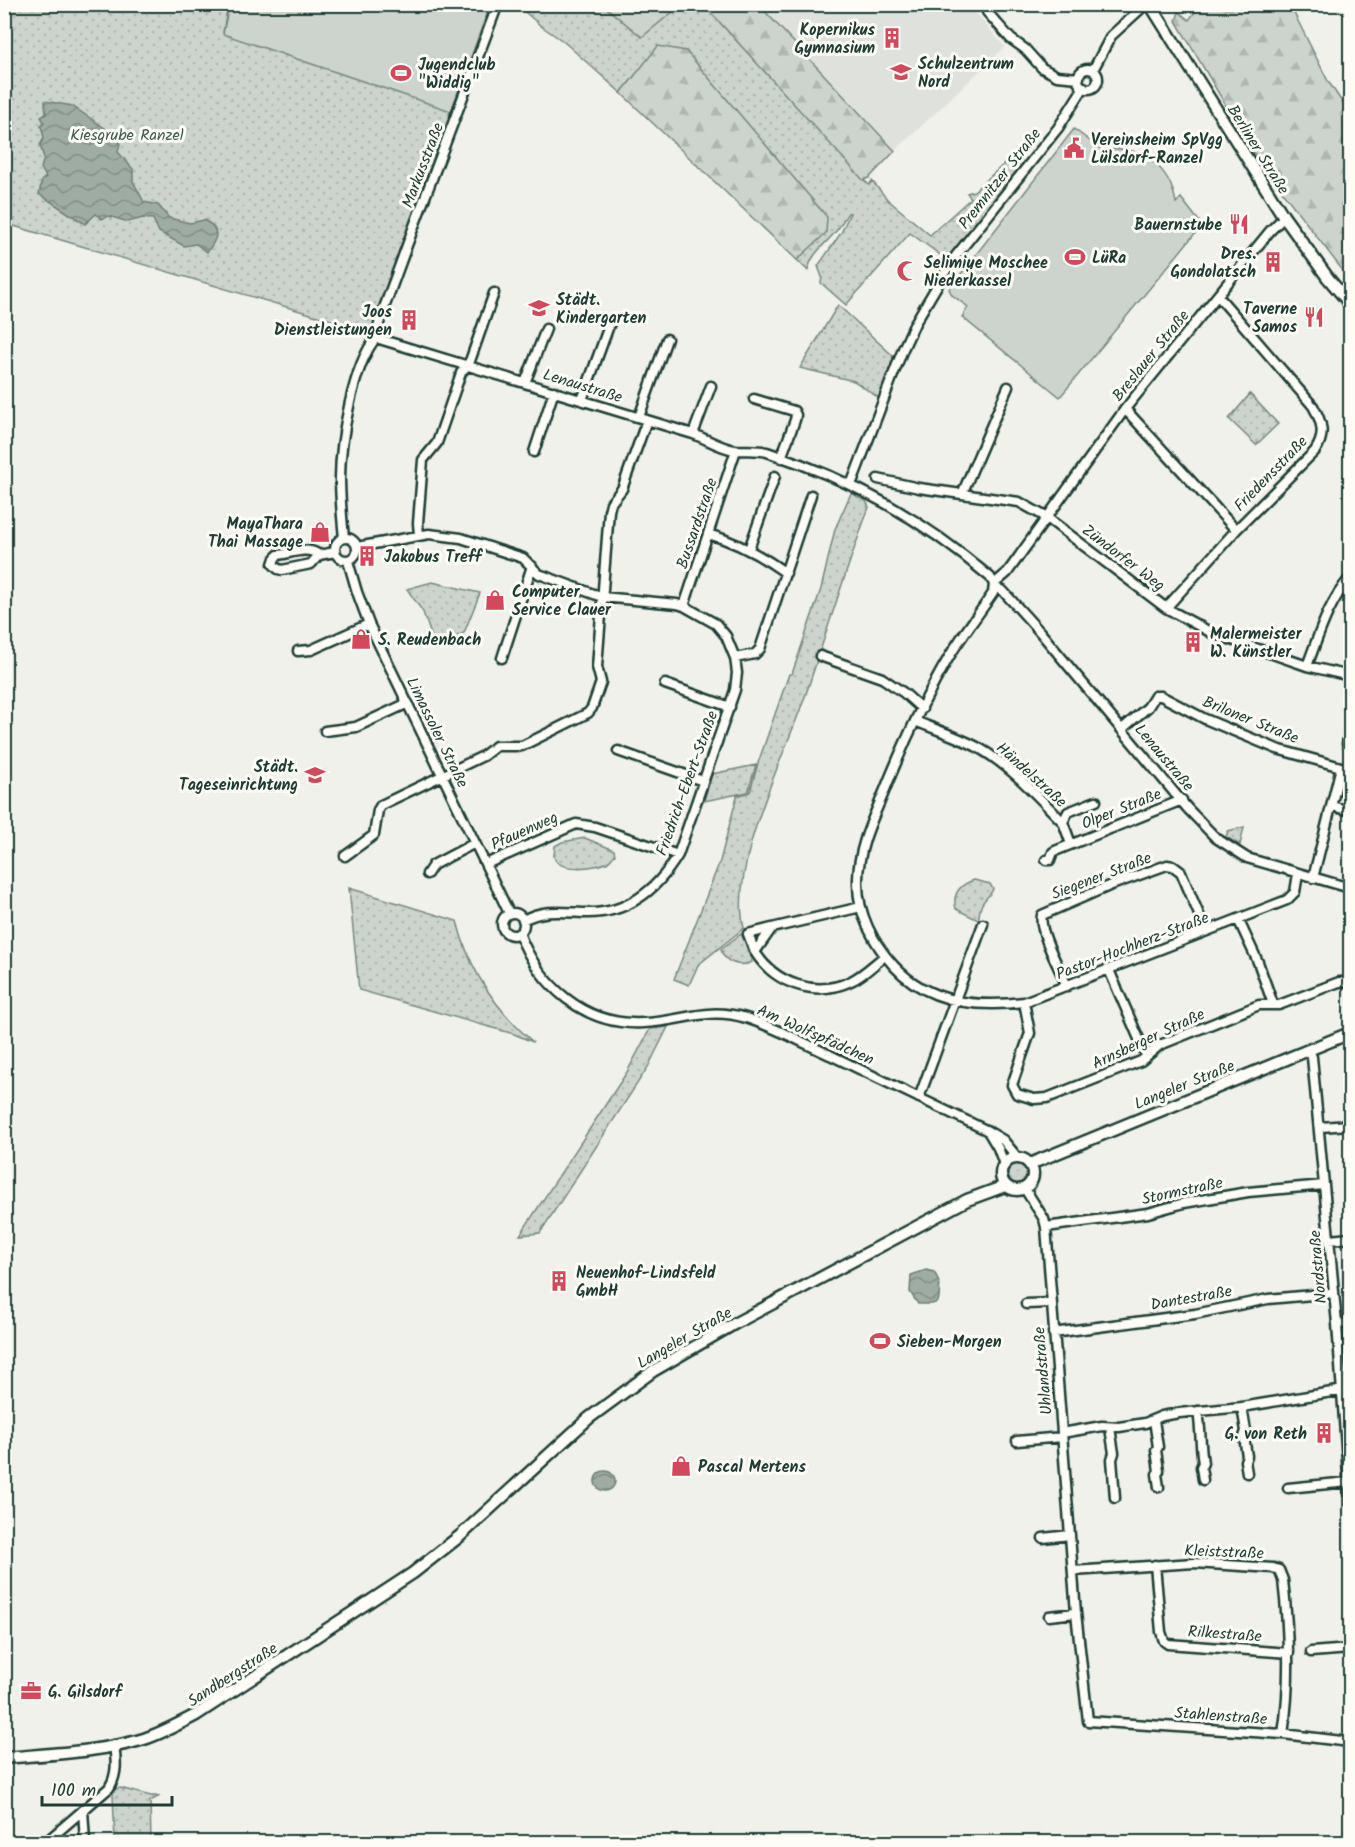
<svg xmlns="http://www.w3.org/2000/svg" width="1355" height="1847" font-family="Kalam,sans-serif">
	<style>
		.built { fill: #dfe2dc }
		.grass { fill: url(#grass-dots); stroke: #768880; stroke-width: 1.5 }
		.forest { fill: url(#forest-firs); stroke: #768880; stroke-width: 1.5 }
		.pitch { fill: #cdd3cd; stroke: #768880; stroke-width: 1.5 }
		.water { fill: url(#water-waves); stroke: #6c8077; stroke-width: 1.5 }
		.lines { fill: none; stroke-linecap: round; stroke-linejoin: round }
		.minor-casing { stroke: #1f3d34; stroke-width: 13 }
		.tertiary-casing { stroke: #1f3d34; stroke-width: 15 }
		.minor { stroke: #fdfcf7; stroke-width: 8 }
		.tertiary { stroke: #fdfcf7; stroke-width: 10 }
		.labels { text-anchor: middle; stroke-width: 6; stroke-linejoin: round; paint-order: stroke }
		.poi-label { font-size: 16px; font-weight: bold; fill: #1f3d34; stroke: #fdfcf7; text-anchor: start }
		.park-label { font-size: 16px; fill: #425b53; stroke: #fdfcf7 }
		.street-label { font-size: 16px; fill: #1f3d34; stroke: #fdfcf7 }
	</style>
	<defs>
		<pattern id="grass-dots" width="8" height="8" patternUnits="userSpaceOnUse" patternTransform="scale(1.5)"><rect width="8" height="8" fill="#cdd3cd"/><path d="M2 2h.1M6 6h.1" fill="none" stroke="#b0b6b1" stroke-width="1.8" stroke-linecap="round"/></pattern>
		<pattern id="forest-firs" width="22" height="20" patternUnits="userSpaceOnUse" patternTransform="scale(1.5)"><rect width="22" height="20" fill="#cdd3cd"/><path d="M5 1l3.5 6h-7zM16 11l3.5 6h-7z" fill="#b0b6b1"/></pattern>
		<pattern id="water-waves" width="16" height="10" patternUnits="userSpaceOnUse" patternTransform="scale(1.5)"><rect width="16" height="10" fill="#9faca4"/><path d="M0 5q4-4 8 0t8 0" fill="none" stroke="#818d86"/></pattern>
	</defs>
	<rect width="100%" height="100%" fill="#f0f1eb"/>
	<filter id="ink" filterUnits="userSpaceOnUse"><feTurbulence type="fractalNoise" baseFrequency=".0167" numOctaves="2"/><feDisplacementMap in="SourceGraphic" scale="12" xChannelSelector="R" yChannelSelector="G"/><feConvolveMatrix kernelMatrix="1 2 1 2 8 2 1 2 1" color-interpolation-filters="sRGB"/></filter>
	<g filter="url(#ink)">
		<path class="built" d="M759,5h227l-10,8 29,34 -110,104z"/>
		<path class="grass" d="M4,5h224l-5,27 228,77 -2,5 2,1 -80,217 -357,-106 -6,-7z
			M517,5h86l39,31 39,-31h23l159,174 6,6 3,-4 16,19 42,35 41,-37 -4,-5 7,-2 39,-35 12,8 -75,98 -40,-29 -64,72 -25,-22 1,-6 -4,-11 23,-33 9,-20h-2c-4,6 -7,12 -11,17 -10,13 -27,24 -29,41l-11,-11 28,-27 -167,-186 -37,46 -58,-52 -22,-15z
			M838,305l54,50 1,5 -14,38 -25,-17 -54,-13z
			M1250,394l28,30 -22,21 -27,-26z
			M851,493l15,8 3,6c-22,60 -41,120 -61,181 -21,64 -80,175 -64,240l-46,37 -9,20 -15,-6 46,-118 17,-65 13,-4 8,-29 31,-89h3l29,-85 14,-60z
			M432,582l48,11 -16,40 -29,13 -12,-34 -16,-23z
			M756,765l-8,27 -44,9 8,-27z
			M1244,827l-4,18 -14,-8 2,-6z
			M585,838l29,12 1,5c-3,2 -4,5 -7,7 -11,6 -52,11 -54,-6 0,-1 1,-9 1,-10l7,-4z
			M974,880l16,4 3,5c-2,6 -6,7 -9,12 -5,5 -4,13 -6,19l-22,-11c-4,-15 3,-24 18,-29z
			M349,888l108,33c12,49 38,88 76,121l-19,-8 -155,-44z
			M741,934c3,3 8,21 11,28 -12,6 -28,1 -31,-13z
			M668,1027l-20,40 -108,166 -20,2 107,-163 23,-43z
			M1007 1174a10 10 0 1 1 20 0a10 10 0 1 1-20 0Z
			M120,1788l31,8h9l-10,5 1,41h-36l-2,-48v-4z"/>
		<path class="forest" d="M704,5h55l136,146 -26,27 -6,2z
			M1200,5h99l-6,6 35,70 22,33v166l-92,-120 -82,-139 3,-9 10,8z
			M658,46l28,5 141,166 -1,16 -29,27 -176,-167z"/>
		<path class="pitch" d="M229,5l260,-1 1,1 -39,106 -228,-77z
			M603,5h78l-39,32z
			M1074,129l28,21c37,-7 68,16 74,53l5,-5 21,27 -142,172 -98,-80 6,-10 -16,-12 -3,-6z"/>
		<path class="water" d="M45,101l27,5 49,33 -3,13 15,17v12l11,21 14,3 11,13 21,5 14,-3c17,9 14,18 3,32l-11,-8 -12,2 -25,-14 -6,-13 -10,-1 -15,4 -19,-6 -7,3 -6,-5 -11,10 -46,-30 3,-14 4,-3 -5,-9 3,-10 -4,-13 4,-7 -3,-12 3,-4 -3,-5 5,-3z
			M926,1270l8,2c6,9 7,19 4,30l-6,2h-14l-8,-12 1,-17z
			M595 1481a10 10 0 1 1 20 0a10 10 0 1 1-20 0Z"/>
		<g class="lines">
			<g class="minor-casing">
				<path id="minor" d="M995,4l-8,8 24,27 14,10 17,19 15,8 22,2
					M1078 79a10 10 0 1 1 20 0a10 10 0 1 1-20 0Z
					M1093,70l18,-34 35,-32
					M376,338l317,96c14,5 27,14 42,16 11,1 21,-1 32,2 86,28 155,67 223,125l4,7 -1,9c-14,21 -31,42 -44,64 -26,44 -48,92 -67,140 -12,27 -25,56 -24,87 0,30 15,59 36,82 34,37 82,42 130,36l263,-102 8,-8 3,-18
					M376,338l4,-19 33,-90 85,-225
					M525,383l21,-54
					M754,399l40,12 2,4 -1,5 -14,38
					M582,400l28,-77
					M1125,409l111,121
					M639,417l28,-78
					M693,434l18,-48
					M534,452l20,-61
					M878,479l41,9 100,14 27,15 120,91 46,25 95,33 43,10
					M851,485l52,-136 12,-26 36,-61 107,-134 26,-41
					M962,494l46,-107
					M708,534c29,8 54,22 78,39
					M419,535l-1,-12 5,-63 14,-17 24,-70 9,-12 24,-68
					M335 549a11 11 0 1 1 22 0a11 11 0 1 1-22 0Z
					M344,538c-2,-20 -4,-40 -4,-60 0,-35 13,-114 36,-140
					M357,547l72,-13 32,4 62,20 16,16 63,23 75,7 7,2 32,18 10,12 9,22 2,15 -2,17 -57,165c-21,35 -51,60 -95,58 -22,-1 -39,-4 -60,7
					M749,549l26,-73
					M319,555l-8,9 -29,6 -4,-1 -5,-5 2,-6 3,-3c14,-2 30,-9 41,0l16,-3
					M348,561l9,31 12,32 140,289
					M994,584l13,-11 118,-164 145,-178 14,-14
					M994,587l9,4 37,41 148,177 28,29 31,20 103,30
					M684,606l52,-156
					M1166,608l70,-78 79,-79c11,-16 7,-29 -2,-45l-95,-110
					M298,651l13,-1 58,-26
					M820,656l62,22 22,15 18,16
					M502,658l30,-92
					M735,658l20,-4 5,-5 51,-154
					M1307,666c12,-31 21,-63 43,-88
					M665,684l65,23
					M915,721c22,9 44,16 64,27 33,19 58,48 84,74
					M1122,729l26,-22 7,-11h6l44,23 72,30 64,18 -28,111
					M325,731l31,-4 52,-24
					M1347,744l3,-16
					M618,751l85,30
					M1332,806l18,5
					M1071,844l-8,-22 5,-10 28,-11
					M345,856l29,-21 4,-25 3,-5 102,-49 13,-10h26l66,-33 4,-5 9,-26 -4,-15 12,-156 2,-8 11,-14 25,-69
					M1046,860h4l3,-8 2,-1 127,-51
					M486,864l90,-40 19,3 83,28
					M427,874l6,-9 42,-22
					M502 924a11 11 0 1 1 22 0a11 11 0 1 1-22 0Z
					M1238,919l20,43 15,42
					M772,928l89,-21
					M772,928l-17,24 -7,-18z
					M519,933c20,52 65,93 124,90 38,-1 63,-17 103,-5 29,9 57,25 84,37 52,25 104,50 156,75l17,10 14,17
					M755,952c20,32 61,46 96,29 13,-6 23,-17 34,-25
					M1109,970l37,85
					M1067,986c-7,-17 -29,-55 -25,-71l67,-29 58,-21 6,1 8,6 25,59
					M1024,1002l6,31 -18,52 5,9 17,5 13,-1 94,-37 19,-16 47,-19 52,-21h20l60,-23h11
					M1309,1050l3,7 25,267 13,179
					M919,1098l64,-174
					M1320,1127l30,-2
					M989,1133l9,15 6,16
					M1025,1189l19,30 2,8 30,386 12,108 195,13 67,8
					M1046,1227l102,-14 36,-10 64,-11 76,-7
					M1329,1240l21,-2
					M1026,1304l25,-1
					M1337,1324l13,-1
					M1053,1333l142,-19 73,-15 66,-6
					M1242,1407l4,24 -2,6 3,19 -2,5 2,12
					M1198,1411c3,18 2,34 5,52l-2,4 2,13
					M1154,1420l4,27 -2,3 3,21 -2,3 2,13
					M1110,1428l4,25 -2,6 3,39
					M1062,1433l40,-7 17,1 26,-4 17,-7 17,-3 63,-6 108,-18
					M1017,1441l45,-4
					M1288,1488l60,-6
					M1043,1538l27,-3
					M1155,1565l6,67 3,9 4,3 121,9
					M1073,1571l121,-8 79,5 6,2 4,10c6,52 8,103 0,154
					M1049,1616l27,-3
					M1311,1652l39,-3
					M83,1810l2,32
					M46,1842l63,-54c9,-14 7,-28 5,-43"/>
			</g>
			<g class="tertiary-casing">
				<path id="tertiary" d="M1150,4l134,213 44,61 22,26
					M1001 1174a16 16 0 1 1 32 0a16 16 0 1 1-32 0Z
					M1030,1164l320,-131
					M4,1758c44,-4 98,-6 140,-19 18,-6 35,-15 52,-24l217,-142 47,-37 129,-118 64,-47 81,-47 233,-124 38,-14"/>
			</g>
			<use href="#minor" class="minor"/>
			<use href="#tertiary" class="tertiary"/>
		</g>
	</g>
	<defs>
		<g id="building-bare" transform="scale(1.62)"><path d="M-4-6H4V6H1V3H-1V6H-4ZM-2.5-4.3h1.7v1.8h-1.7ZM.8-4.3h1.7v1.8H.8ZM-2.5-1h1.7V.8h-1.7ZM.8-1h1.7V.8H.8Z" fill="#d1495b" stroke="#fdfcf7" stroke-width="2.5" paint-order="stroke"/></g>
		<g id="school-bare" transform="scale(1.62)"><path d="M0-5L7-2L0 1L-7-2ZM-4 1L0 2.5L4 1V4Q0 6-4 4Z" fill="#d1495b" stroke="#fdfcf7" stroke-width="2.5" paint-order="stroke"/></g>
		<g id="stadium-bare" transform="scale(1.62)"><path d="M0-5a6.5 5 0 1 0 0 10a6.5 5 0 1 0 0-10ZM-3.5-1.8h7v3.6h-7Z" fill="#d1495b" stroke="#fdfcf7" stroke-width="2.5" paint-order="stroke"/></g>
		<g id="civic-bare" transform="scale(1.62)"><path d="M-.6-6.5H3V-4.5H.6V-3L4-1V1h2V6H-6V1h2V-1L-.6-3ZM-1.2 2.5V6h2.4V2.5Z" fill="#d1495b" stroke="#fdfcf7" stroke-width="2.5" paint-order="stroke"/></g>
		<g id="restaurant-bare" transform="scale(1.62)"><path d="M-5-6h1v4h1v-4h1v4h1v-4h1v5L-1.5 .5V6h-2V.5L-5-1ZM5-6V6H3V1.5H1.5Q1.5-4 5-6Z" fill="#d1495b" stroke="#fdfcf7" stroke-width="2.5" paint-order="stroke"/></g>
		<g id="mosque-bare" transform="scale(1.62)"><path d="M3.5-4.9A6 6 0 1 0 3.5 4.9A5 5 0 1 1 3.5-4.9Z" fill="#d1495b" stroke="#fdfcf7" stroke-width="2.5" paint-order="stroke"/></g>
		<g id="shop-bare" transform="scale(1.62)"><path d="M-5-2.5h2.3a2.7 3.5 0 0 1 5.4 0H5L5.5 6h-11ZM-1.5-2.5h3a1.5 2.3 0 0 0-3 0Z" fill="#d1495b" stroke="#fdfcf7" stroke-width="2.5" paint-order="stroke"/></g>
		<g id="office-bare" transform="scale(1.62)"><path d="M-6-3h4V-5.5h4V-3h4V5H-6ZM-1-4.5V-3h2v-1.5ZM-6 0V1H6V0Z" fill="#d1495b" stroke="#fdfcf7" stroke-width="2.5" paint-order="stroke"/></g>
	</defs>
	<g fill-rule="evenodd">
		<use href="#building-bare" x="892" y="38"/>
		<use href="#school-bare" x="901" y="72"/>
		<use href="#stadium-bare" x="401" y="73"/>
		<use href="#civic-bare" x="1074" y="148"/>
		<use href="#restaurant-bare" x="1239" y="224"/>
		<use href="#stadium-bare" x="1075" y="257"/>
		<use href="#building-bare" x="1273" y="262"/>
		<use href="#mosque-bare" x="907" y="271"/>
		<use href="#school-bare" x="539" y="308"/>
		<use href="#restaurant-bare" x="1314" y="317"/>
		<use href="#building-bare" x="409" y="320"/>
		<use href="#shop-bare" x="320" y="532"/>
		<use href="#building-bare" x="367" y="556"/>
		<use href="#shop-bare" x="495" y="600"/>
		<use href="#shop-bare" x="361" y="639"/>
		<use href="#building-bare" x="1193" y="642"/>
		<use href="#school-bare" x="315" y="775"/>
		<use href="#building-bare" x="559" y="1281"/>
		<use href="#stadium-bare" x="880" y="1341"/>
		<use href="#building-bare" x="1324" y="1433"/>
		<use href="#shop-bare" x="681" y="1466"/>
		<use href="#office-bare" x="31" y="1691"/>
	</g>
	<g class="labels">
		<g class="poi-label">
			<text x="875" y="35" text-anchor="end">Kopernikus<tspan x="875" dy="18">Gymnasium</tspan></text>
			<text x="918" y="69">Schulzentrum<tspan x="918" dy="18">Nord</tspan></text>
			<text x="418" y="70">Jugendclub<tspan x="418" dy="18">"Widdig"</tspan></text>
			<text x="1091" y="145">Vereinsheim SpVgg<tspan x="1091" dy="18">Lülsdorf-Ranzel</tspan></text>
			<text x="1222" y="230" text-anchor="end">Bauernstube</text>
			<text x="1256" y="259" text-anchor="end">Dres.<tspan x="1256" dy="18">Gondolatsch</tspan></text>
			<text x="1092" y="263">LüRa</text>
			<text x="924" y="268">Selimiye Moschee<tspan x="924" dy="18">Niederkassel</tspan></text>
			<text x="556" y="305">Städt.<tspan x="556" dy="18">Kindergarten</tspan></text>
			<text x="1297" y="314" text-anchor="end">Taverne<tspan x="1297" dy="18">Samos</tspan></text>
			<text x="392" y="317" text-anchor="end">Joos<tspan x="392" dy="18">Dienstleistungen</tspan></text>
			<text x="303" y="529" text-anchor="end">MayaThara<tspan x="303" dy="18">Thai Massage</tspan></text>
			<text x="384" y="562">Jakobus Treff</text>
			<text x="512" y="597">Computer<tspan x="512" dy="18">Service Clauer</tspan></text>
			<text x="1210" y="639">Malermeister<tspan x="1210" dy="18">W. Künstler</tspan></text>
			<text x="378" y="645">S. Reudenbach</text>
			<text x="298" y="772" text-anchor="end">Städt.<tspan x="298" dy="18">Tageseinrichtung</tspan></text>
			<text x="576" y="1278">Neuenhof-Lindsfeld<tspan x="576" dy="18">GmbH</tspan></text>
			<text x="897" y="1347">Sieben-Morgen</text>
			<text x="1307" y="1439" text-anchor="end">G. von Reth</text>
			<text x="698" y="1472">Pascal Mertens</text>
			<text x="48" y="1697">G. Gilsdorf</text>
		</g>
		<g class="park-label">
			<text x="127" y="140">Kiesgrube Ranzel</text>
		</g>
		<g class="street-label">
			<text transform="translate(1259 149) rotate(58)" y="6">Berliner Straße</text>
			<text transform="translate(422 165) rotate(-69)" y="6">Markusstraße</text>
			<text transform="translate(999 178) rotate(-52)" y="6">Premnitzer Straße</text>
			<text transform="translate(1150 355) rotate(-51)" y="6">Breslauer Straße</text>
			<text transform="translate(583 385) rotate(17)" y="6">Lenaustraße</text>
			<text transform="translate(1270 473) rotate(-46)" y="6">Friedensstraße</text>
			<text transform="translate(696 523) rotate(-71)" y="6">Bussardstraße</text>
			<text transform="translate(1124 557) rotate(37)" y="6">Zündorfer Weg</text>
			<text transform="translate(1251 719) rotate(22)" y="6">Briloner Straße</text>
			<text transform="translate(438 732) rotate(64)" y="6">Limassoler Straße</text>
			<text transform="translate(1165 757) rotate(50)" y="6">Lenaustraße</text>
			<text transform="translate(1032 774) rotate(42)" y="6">Händelstraße</text>
			<text transform="translate(686 783) rotate(-70)" y="6">Friedrich-Ebert-Straße</text>
			<text transform="translate(1121 808) rotate(-22)" y="6">Olper Straße</text>
			<text transform="translate(524 830) rotate(-24)" y="6">Pfauenweg</text>
			<text transform="translate(1101 875) rotate(-21)" y="6">Siegener Straße</text>
			<text transform="translate(1132 945) rotate(-21)" y="6">Pastor-Hochherz-Straße</text>
			<text transform="translate(816 1034) rotate(24)" y="6">Am Wolfspfädchen</text>
			<text transform="translate(1148 1038) rotate(-25)" y="6">Arnsberger Straße</text>
			<text transform="translate(1184 1084) rotate(-22)" y="6">Langeler Straße</text>
			<text transform="translate(1182 1190) rotate(-12)" y="6">Stormstraße</text>
			<text transform="translate(1317 1267) rotate(-95)" y="6">Nordstraße</text>
			<text transform="translate(1191 1297) rotate(-10)" y="6">Dantestraße</text>
			<text transform="translate(684 1337) rotate(-30)" y="6">Langeler Straße</text>
			<text transform="translate(1042 1371) rotate(-95)" y="6">Uhlandstraße</text>
			<text transform="translate(1224 1551) rotate(2)" y="6">Kleiststraße</text>
			<text transform="translate(1225 1633) rotate(4)" y="6">Rilkestraße</text>
			<text transform="translate(232 1674) rotate(-33)" y="6">Sandbergstraße</text>
			<text transform="translate(1221 1715) rotate(4)" y="6">Stahlenstraße</text>
		</g>
	</g>
	<rect width="1355" height="1847" fill="none" stroke="#fdfcf7" stroke-width="24"/>
	<rect x="12" y="12" width="1331" height="1823" fill="none" stroke="#1f3d34" stroke-width="2" filter="url(#ink)"/>
	<path d="M42 1796v9h130v-9" fill="none" stroke="#1f3d34" stroke-width="3"/>
	<text x="51" y="1796" font-size="18" fill="#1f3d34" stroke="#fdfcf7" stroke-width="4.5" paint-order="stroke">100 m</text>
</svg>
